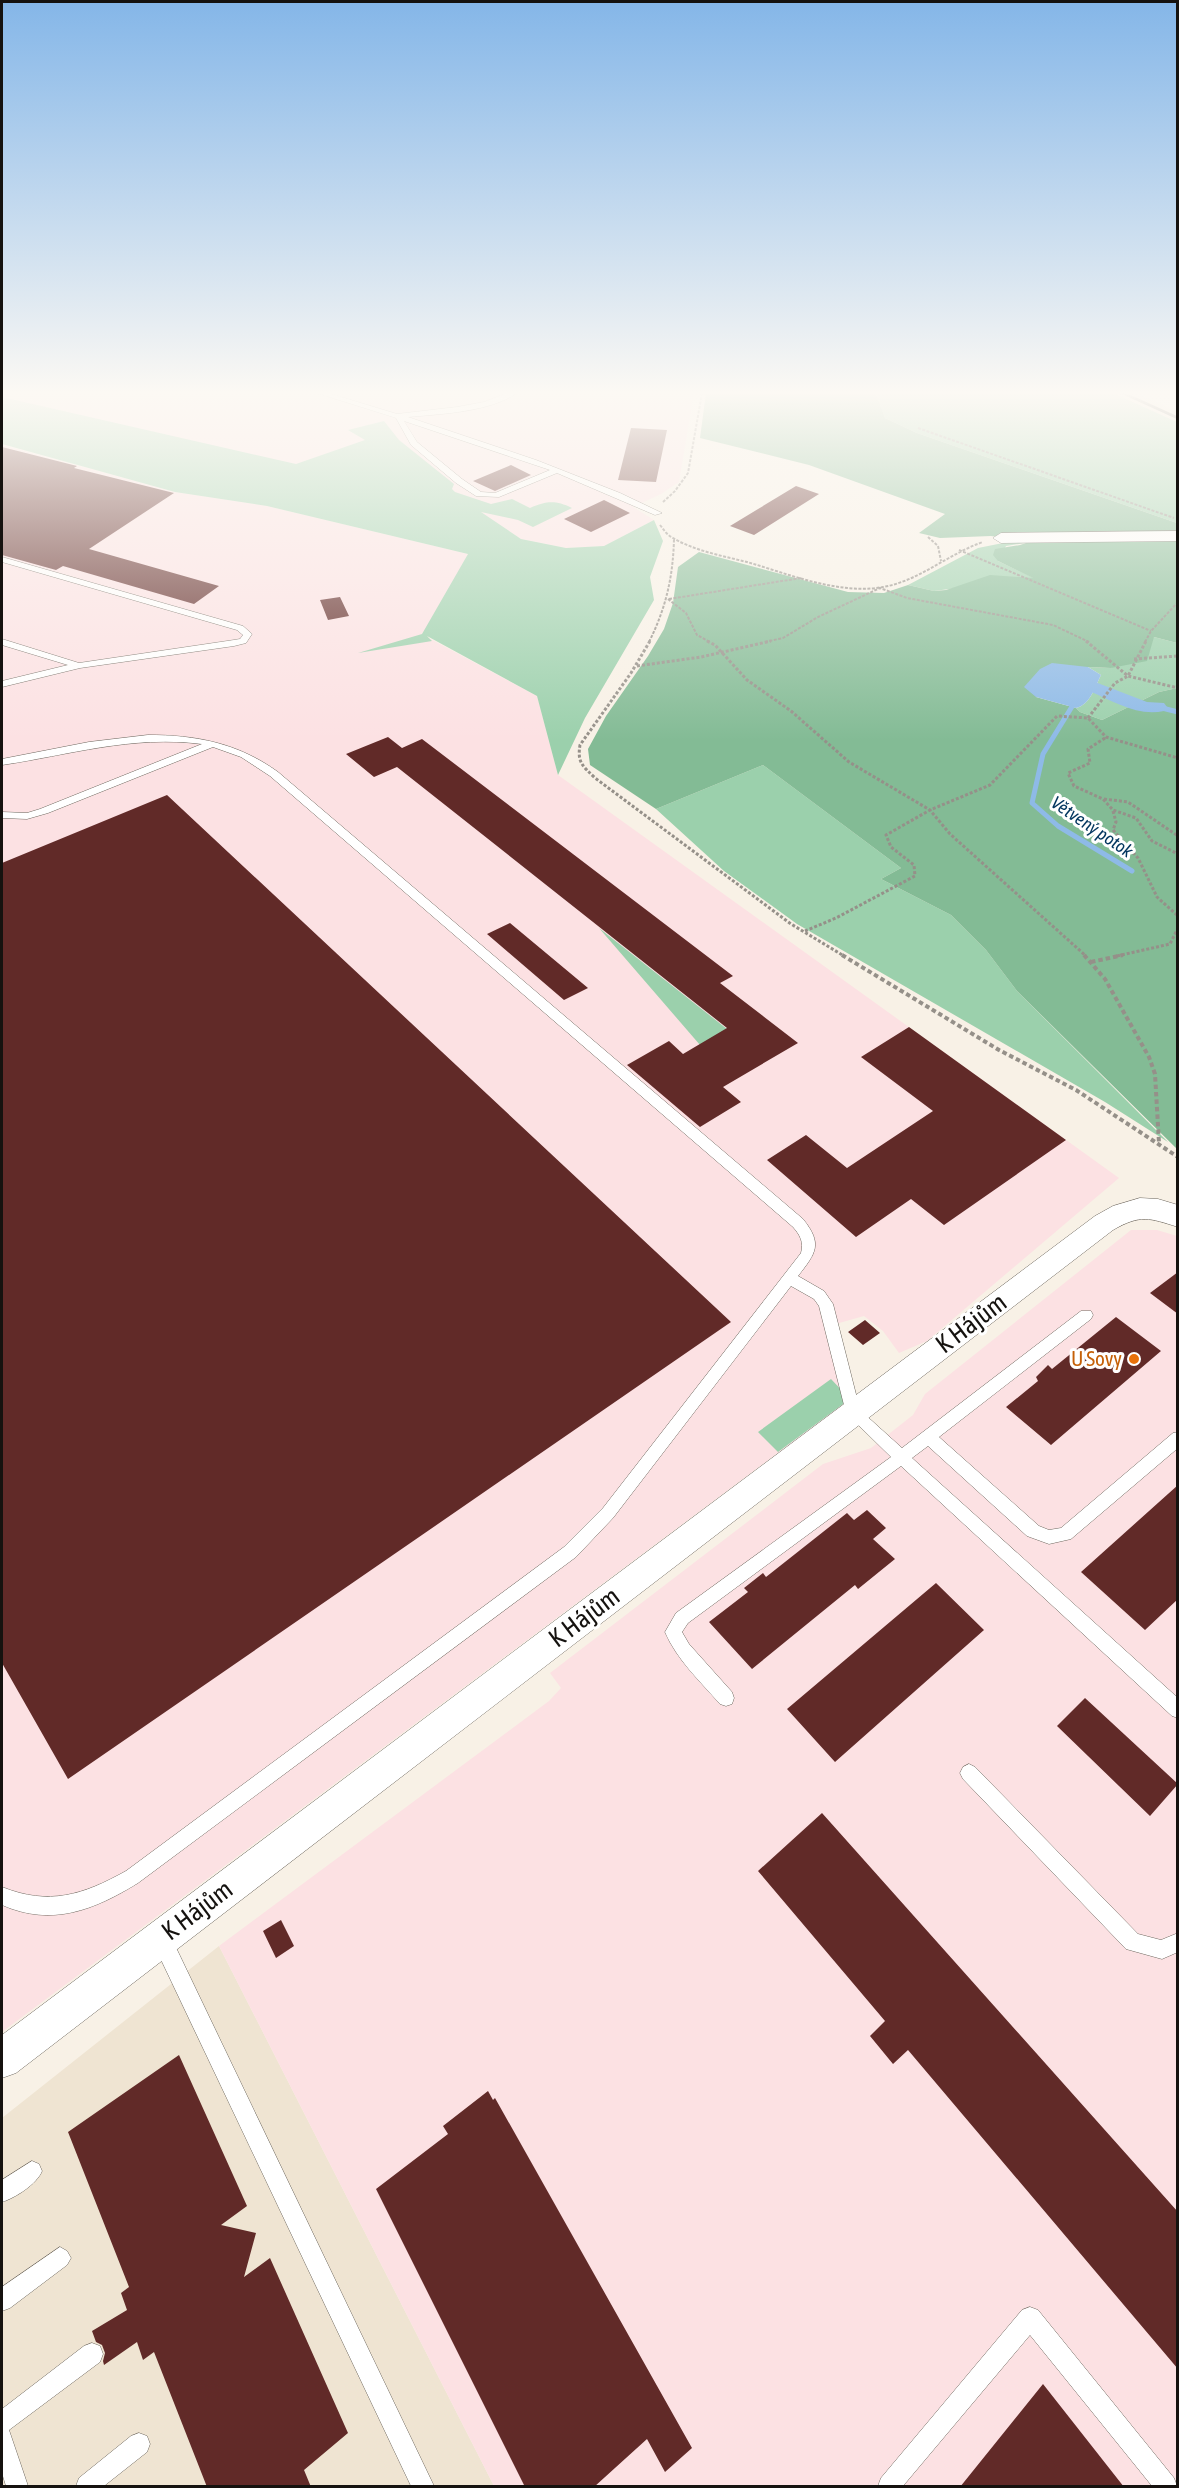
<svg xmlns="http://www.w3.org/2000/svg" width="1179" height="2488" font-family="'Asap Condensed',sans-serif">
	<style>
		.built { fill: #efe4d2 }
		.industrial { fill: #fce1e3 }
		.green { fill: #9bd0ac }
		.forest { fill: #83bb95 }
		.water { fill: #8ebae7 }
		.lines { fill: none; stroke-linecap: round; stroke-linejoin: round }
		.stream { stroke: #8ebae7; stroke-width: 5 }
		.canal { fill: #8ebae7; fill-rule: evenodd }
		.building { fill: #612a28 }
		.lane-casing { stroke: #6e685f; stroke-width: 1 }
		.street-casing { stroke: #6e685f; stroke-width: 1 }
		.path-far2 { stroke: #959089; stroke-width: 2; stroke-dasharray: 3 1.5; stroke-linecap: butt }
		.path-far1 { stroke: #959089; stroke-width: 3; stroke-dasharray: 3 2; stroke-linecap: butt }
		.path { stroke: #959089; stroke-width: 4; stroke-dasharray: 4.5 3; stroke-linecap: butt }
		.lane { fill: #fff; fill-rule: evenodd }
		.street { fill: #fff; fill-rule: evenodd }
		.rail { stroke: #44403b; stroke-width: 3 }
		.food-dot { fill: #e8710a; stroke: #fff; stroke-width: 2 }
		.labels { text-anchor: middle; stroke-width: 6; stroke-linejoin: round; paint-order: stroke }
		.far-water-label { font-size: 18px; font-style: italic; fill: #02355e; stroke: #fff }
		.food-label { font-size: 21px; fill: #c56008; stroke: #fff; text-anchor: end }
		.near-street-label { font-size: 26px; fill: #15120f; stroke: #fff }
	</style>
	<rect width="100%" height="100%" fill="#f8f1e6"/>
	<path class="built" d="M1113,393h22l26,11 16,8v10z
		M219,1946l275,540h-492v-368z"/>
	<path class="industrial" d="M2,393h692l-15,89 -18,12 -28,13 21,13 -50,26 -38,2 -45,-9 -42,-27 -477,-115z
		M2,445l173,47 92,14 201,48 -43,82 112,60 21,79 561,403 -192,163 -28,12 -16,-22 -19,-15 -39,11 25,72 -848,633z
		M1131,1230h26l20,6v1250h-683l-275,-540 330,-245 12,-13 -11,-15 273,-209 48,-16 42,-33 12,-21z"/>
	<path class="green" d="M868,393h245l64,29v101l-260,-90 -32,-15 -8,-22z
		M2,397l294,67 69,-24 -17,-10 36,-9 15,19 55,44 -2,5 3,3 36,12 21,-5 18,9c17,-7 25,-8 42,0l-39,19 -15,-7 -37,-8 40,27 45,9 38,-2 50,-26 9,21 -13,36 4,23 -69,118 -27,57 -21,-79 -110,-60 5,5 -74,12 64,-19 46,-80 -201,-48 -92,-14 -173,-48z
		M1018,540l13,2 -25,4 -8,15 36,17 -100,13 -26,-6 70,-37z
		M1154,637l23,6v45l-18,4 -57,28 -22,-8 -4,-4c14,-3 19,-21 25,-33l-13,-8 23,1z
		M763,765l138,103 -20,11 70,36 35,35 31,41 151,151 -63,-40 -308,-178 -73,-53 -68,-62z
		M599,928l128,101 -27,16z
		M831,1379l19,20 -72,53 -20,-20z"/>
	<path class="forest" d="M706,393h162l9,3 8,22 32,15 260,90v120l-23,-6 -7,24 -36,7 -23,-1 -52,30 40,11 4,4 22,8 57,-28 18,-4v461l-160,-158 -31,-41 -35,-35 -70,-36 20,-11 -138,-103 -107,44 -66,-44 -2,-16 18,-33 42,-60 16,-27 9,-26 5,-36 21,-15 149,40 36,1 24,-8 26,6 12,-1 44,-15 43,3 -35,-17 -5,-6 2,-6 25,-4 9,-3 -38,-6 -51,2 -21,-5 26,-19 -136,-49 -109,-27z"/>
	<path class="water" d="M1052,663l36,4 13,8c-6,12 -11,30 -25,33l-40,-11 -12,-10 16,-18z"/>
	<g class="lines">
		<path class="stream" d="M1076,700l-33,54 -11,49 26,23 74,45
			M1158,707l20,5"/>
		<path class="canal" d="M1095,682l52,20 17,1 3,4 -3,4c-26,6 -51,-10 -75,-20l-3,-4 3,-4z"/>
	</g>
	<path class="building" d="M631,428l36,2 -11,52 -38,-2z
		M2,447l75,19 -3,2 100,25 -85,56 130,37 -25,18 -131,-38 -7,4 -54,-15z
		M511,465l20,10 -36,16 -22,-10z
		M796,486l23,8 -65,41 -24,-9z
		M604,500l26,13 -39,19 -27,-13z
		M340,597l9,19 -21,4 -8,-20z
		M388,737l14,11 20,-9 311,237 -13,7 78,60 -75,44 18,15 -41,25 -73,-62 42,-24 14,13 44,-26 -330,-261 -23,10 -28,-23z
		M167,795l564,527 -663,457 -66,-116v-800z
		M510,923l78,65 -24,12 -77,-66z
		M909,1027l157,113 -122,85 -33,-26 -55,38 -89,-77 39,-25 41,33 86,-57 -72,-54z
		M1178,1272v42l-28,-21z
		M1116,1317l45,34 -110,94 -45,-38 32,-26 -2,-4 12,-12 4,4z
		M865,1320l15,13 -17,12 -15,-13z
		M1178,1485v114l-33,31 -64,-58z
		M867,1510l19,18 -13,11 22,20 -37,30 -3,-4 -103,84 -43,-47 39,-30 -4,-4 19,-15 3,4 81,-64 7,7z
		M936,1583l48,47 -149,132 -48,-53z
		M1085,1698l93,86 -28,32 -93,-90z
		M822,1813l356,399v157l-270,-319 -15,14 -23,-28 15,-15 -127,-150z
		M281,1920l13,26 -18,12 -13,-27z
		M179,2055l68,151 -26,19 35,8 -12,44 26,-19 78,175 -44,37 7,17h-104l-53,-135 -11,8 -6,-18 -33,23 -1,-4 2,-8 -3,-8 -6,-3 -4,-11 35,-21 -6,-17 8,-6 -61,-155z
		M488,2091l5,9 2,-2 197,350 -27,24 -18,-33 -53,48h-69l-149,-298 72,-55 -5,-8z
		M1043,2384l81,103h-164z"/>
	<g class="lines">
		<g class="lane-casing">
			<path id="lane" d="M317,393h11l69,21 60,-7 27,-5 24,-9h9c-27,19 -76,21 -109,24l128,43 84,33 42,20 -7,2 -98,-42 -58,24 -23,-1 -20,-13 -45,-38 -15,-27zM404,421l146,49 -55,23 -14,-1 -19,-13 -45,-37z
				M2,557l241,69 9,8 -6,9 -12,3 -154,22 -78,19v-6l66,-16 -66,-20v-6l77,24 155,-23 6,-1 3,-4 -6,-5 -235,-68z
				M148,735c48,0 90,8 130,37l525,447c20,25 13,34 -5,57l26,15 9,13 27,106 42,38 179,-137h10l2,4 -2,4 -152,118 100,89 10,4 12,-2 112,-95 5,-1v16l-107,91 -22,5 -22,-8 -99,-90 -16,12 266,240v20l-6,-2 -271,-250 -213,157 -6,9 7,12 43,48 2,6 -2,6 -6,2 -6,-2c-20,-23 -43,-44 -55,-72l11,-19 215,-156 -45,-44 -27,-107 -5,-7 -23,-13 -178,232 -37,39 -438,326c-44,27 -86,44 -136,22v-18c47,19 81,8 124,-16l438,-324 39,-39 198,-255c3,-11 -1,-18 -8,-26l-523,-451 -29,-19 -28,-10 -165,66 -21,6 -25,-1v-6l25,1 13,-4 162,-65c-70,-9 -133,11 -200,21v-6l87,-17z
				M969,1764l6,3 163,167 23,6 17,-7v19l-16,7 -36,-10 -163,-170 -3,-6 3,-6z
				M162,1931l7,2 265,553h-23l-256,-539 -2,-7 2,-7z
				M32,2161l7,3 3,7c-5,13 -27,27 -40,31v-22z
				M60,2247l7,4 4,7 -4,7 -57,43 -8,3v-24z
				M1030,2307l8,3 136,168 3,8h-25l-122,-151 -127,151h-25l3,-8 141,-168z
				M92,2343l8,3 3,8 -3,8 -91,68 19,56h-22l-4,-13v-64l82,-63z
				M139,2433l8,3 3,8 -3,8 -43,34h-28l3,-8 52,-42z"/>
		</g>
		<g class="street-casing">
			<path id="street" d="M1178,531v10l-177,2 -8,-5 8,-5z
				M1140,1198l18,1 20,6v22c-29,-9 -37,-13 -65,3l-1097,843 -14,5v-43l1093,-819 18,-10z"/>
		</g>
		<path class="path-far2" d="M918,428l256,90
			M663,502l12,-11 13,-18 14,-80
			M660,525c4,5 7,10 13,13 22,13 50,18 74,24 42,12 91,33 136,25 36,-6 65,-33 100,-45
			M928,537l10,9 3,15
			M959,550l192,81
			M668,599l18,14 11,22 13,7
			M669,599l132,-21
			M649,642c17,-34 24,-65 25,-103
			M765,642l18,-4 35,-21 62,-29 27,10 146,27 36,17
			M1145,642l6,-11 27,-29"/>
		<path class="path-far1" d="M650,641l-19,32 -51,72c-3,18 3,21 15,33l196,146 53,32
			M707,641l8,4 32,35 44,31 58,51 81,48 20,24 136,122
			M1086,641l42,35 50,12
			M1134,659l44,-3
			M637,666l64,-9 70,-16
			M1088,718l27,-35 13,-7 18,-35
			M1105,738l-17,11 2,14 -22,10 6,13 29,13 10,11 23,8 16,23 26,13
			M1104,799l24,3 50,34
			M1113,811l3,11 -3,8 25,28 19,39 21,19
			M805,931l31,-13 79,-42 -1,-11 -23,-18 -5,-12 44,-25 60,-25 67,-69 31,2 18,19 72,21
			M1117,956l53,-12 8,-16"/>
		<path class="path" d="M842,955l157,95 77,40 102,67
			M1084,955l21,24 44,78 6,17 4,69
			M1091,962l32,-7"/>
		<use href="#lane" class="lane"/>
		<use href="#street" class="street"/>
		<path class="rail" d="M1123,393l55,25"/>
	</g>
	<linearGradient id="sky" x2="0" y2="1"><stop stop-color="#84b6e8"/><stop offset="0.53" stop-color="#fcf9f4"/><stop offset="1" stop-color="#fcf9f4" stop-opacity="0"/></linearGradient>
	<rect width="1179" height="741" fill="url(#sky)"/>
	<circle class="food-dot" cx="1134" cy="1359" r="6"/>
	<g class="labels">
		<g class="far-water-label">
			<text transform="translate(1092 827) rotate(34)" y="6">Větvený potok</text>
		</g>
		<g class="food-label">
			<text x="1122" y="1366">U Sovy</text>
		</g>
		<g class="near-street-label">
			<text transform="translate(971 1323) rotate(-37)" y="9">K Hájům</text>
			<text transform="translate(584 1617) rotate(-37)" y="9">K Hájům</text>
			<text transform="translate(197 1910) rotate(-37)" y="9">K Hájům</text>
		</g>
	</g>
	<rect width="1179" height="2488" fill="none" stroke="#15120f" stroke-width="6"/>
</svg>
